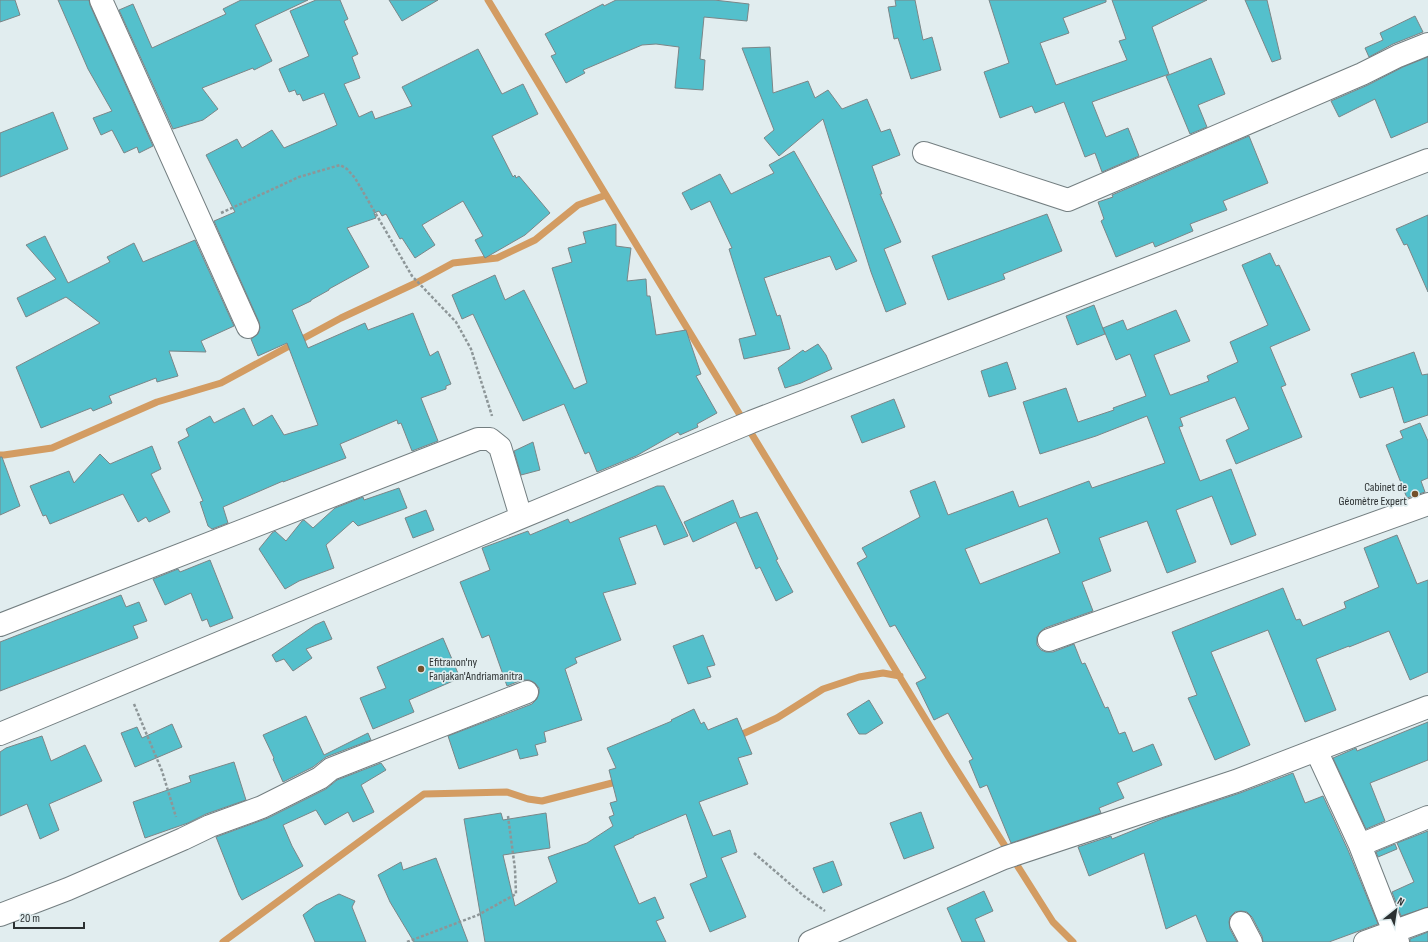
<svg xmlns="http://www.w3.org/2000/svg" width="1428" height="942" font-family="'Sofia Sans Condensed',sans-serif">
	<style>
		.lines { fill: none; stroke-linecap: round; stroke-linejoin: round }
		.stream { stroke: #d39c62; stroke-width: 7 }
		.building { fill: #54c0cc; stroke: #7b8688; fill-rule: evenodd }
		.minor-casing { stroke: #737e80; stroke-width: 24 }
		.path { stroke: #8d9698; stroke-width: 2.5; stroke-dasharray: 3 2; stroke-linecap: butt }
		.minor { stroke: #fff; stroke-width: 22 }
		.poi-dot { fill: #75512b; stroke: #e1edef; stroke-width: 1.5 }
		.labels { text-anchor: middle; stroke-width: 3.5; stroke-linejoin: round; paint-order: stroke }
		.poi-label { font-size: 12px; fill: #2c3132; stroke: #e1edef; text-anchor: end }
	</style>
	<rect width="100%" height="100%" fill="#e1edef"/>
	<g class="lines">
		<path class="stream" d="M488,0l118,195 342,561 105,166 20,20
			M0,455h4l48,-7 105,-46 64,-19 120,-65 77,-36 35,-19 44,-5 38,-18 43,-35 28,-10
			M736,737l41,-19 46,-29 36,-12 24,-4 17,3
			M223,942l201,-148 83,-2 21,7 14,2 78,-20"/>
	</g>
	<path class="building" d="M0,0h15l5,15 -20,7z
		M58,0h31l1,5 63,141 -14,7 -2,-6 -13,6 -12,-23 -11,5 -8,-17 19,-7 -24,-42z
		M241,0h67l-53,25 17,36 -18,9 -1,-2 -51,20 16,21 -15,11 -30,9 -54,-119 14,-6 19,44 74,-34 -3,-5z
		M316,0h24l8,19 -4,2 14,33 -6,3 8,21 -16,6 15,33 13,-6 3,8 37,-13 -10,-19 76,-38 24,45 21,-10 15,30 -46,22 21,41 2,-2 1,3 3,-2 31,37 -25,22 -40,23 -10,-18 8,-4 -20,-35 -41,24 13,20 -20,13 -13,-20 -2,1 -14,-25 -4,2 -3,-5 -5,2 2,5 -29,10 22,39 -40,22v1l-18,10v1l-19,9 16,38 57,-25 3,7 45,-17 17,43 8,-5 13,33 -5,2v3l-25,9 17,43 -26,10 -11,-28 -3,1 -1,-4 -57,24 6,14 -63,24v-1l-60,26 5,16 -16,6 -4,-3 -8,-24 3,-1 -25,-59 11,-6 -3,-7 24,-13 4,7 30,-15 9,18 19,-11 12,20 34,-10 -31,-82 -29,13 -7,-17 7,-5 2,-6 -1,-6 -45,-101 21,-9 -29,-57 31,-16 5,9 30,-18 12,18 53,-23 -13,-32 -21,8 -3,-7 -3,1 -2,-5 -6,2 -10,-23 30,-13 -19,-45z
		M389,0h49l-36,21z
		M616,0h98l35,4 -2,17 -43,-4 -4,42 5,1 -2,30 -28,-2 4,-41 -23,-3 -14,1 -59,25 2,3 -19,10 -15,-27 5,-2 -11,-20 58,-30 1,2z
		M895,0h20l8,40 9,-3 9,33 -30,9 -13,-41 -4,1 -6,-32 8,-1z
		M989,0h117v2l-43,16 6,15 -29,10 16,42 71,-25 -8,-19 7,-2 -14,-39h95l-55,27 17,47 -77,28 14,35 22,-9 11,28 -37,16 -7,-19 -10,4 -21,-55 -29,11 -3,-7 -32,12 -16,-46 25,-9z
		M1245,0h22l14,59 -9,3z
		M1415,16l8,16 -30,12 -24,13 -4,-9 18,-8 -3,-7z
		M770,47l3,46 35,-12 7,17 13,-8 14,19 25,-10 14,33 9,-3 10,26 -28,11 10,28h-2l21,48 -17,7 22,55 -20,8 -15,-40 -48,-153 -44,37 -15,-18 10,-8 -32,-82z
		M1428,57v65l-37,16 -16,-39 -36,18 -8,-16 37,-16 35,-18z
		M1211,58l14,36 -27,11 9,22 -17,7 -24,-58z
		M53,112l15,37 -68,28v-44z
		M1249,136l19,47 -45,18 4,9 -37,14 3,7 -38,16 -2,-5 -37,15 -15,-36 3,-2 -6,-17 15,-5 -1,-2z
		M794,151l63,110 -21,9 -6,-14 -66,22 13,38 3,-1 10,34 -46,10 -5,-20 17,-4 -27,-86 3,-1 -22,-47 -19,9 -9,-17 38,-19 11,20 43,-21 -5,-8z
		M1047,214l15,37 -59,23 2,5 -57,21 -16,-44z
		M1428,215v77l-21,-48 -3,1 -8,-16z
		M616,224v22l15,2 -4,33 19,-2 1,17h3l6,39 30,-5 15,44 -5,2 21,37 -20,11 1,3 -18,8 -2,-3 -42,24 -39,16 -8,-20 -4,2 -21,-50 -41,17 -50,-107 -11,5 -10,-24 43,-20 10,25 19,-10 50,99 13,-6 -35,-115 20,-6 -4,-14 18,-5 -3,-11z
		M45,236l23,47 42,-21 -3,-5 27,-14 9,19 52,-22 39,86 -33,15 5,11 -37,-1 9,25 -21,6 -1,-4 -47,18 3,7 -19,8 -2,-3 -50,20 -25,-61 84,-44 -34,-26 -40,20 -9,-19 39,-19 -30,-34z
		M1270,253l6,13 3,-1 31,65 -40,17 16,38 -5,2 21,50 -66,27 -10,-24 23,-11 -14,-32 -55,21 3,8 -4,1 21,54 31,-12 25,66 -25,10 -19,-49 -36,14 20,52 -29,11 -20,-52 -48,17 12,33 -29,11 11,29 -48,17 -5,4 -3,5v8l4,5 5,2h7l21,-8 8,20 3,-1 20,45 3,-1 11,27 6,-2 8,20 20,-8 9,21 -45,18 7,15 -25,10 2,5 -90,30 -24,-58 -7,3 -11,-27 4,-2 -25,-46 -14,7 -18,-37 10,-5 -31,-53 -5,2 -33,-64 10,-6 -5,-9 58,-31 -10,-26 25,-10 13,34 65,-24 6,16 70,-26 3,7 73,-25 -18,-47 -51,20 -56,18 -17,-52 43,-14 12,34 36,-12 -1,-2 33,-12 -16,-42 -14,6 -13,-32 20,-8 4,10 49,-20 14,31 -36,14 16,40h1l38,-14 -2,-5 31,-14 -8,-20 38,-17 -26,-60zM1047,518l13,35 -80,31 -15,-35z
		M1094,305l11,29 -28,11 -11,-29z
		M818,344l8,11 6,14 -31,14 -16,5 -7,-20 25,-18 2,2z
		M1414,352l8,23 6,-1v41l-24,8 -11,-36 -33,11 -9,-24z
		M1007,362l9,27 -27,8 -8,-26z
		M894,399l11,28 -43,16 -11,-27z
		M1420,423l8,18v37l-7,3 4,11 -18,6 -21,-53 17,-7 -3,-7z
		M533,442l7,28 -19,5 -7,-24z
		M152,446l9,23 -10,5 19,38 -21,10 -3,-5 -8,5 -15,-28 -73,30 -4,-9 -3,1 -13,-30 39,-15 5,12 26,-29 10,10z
		M0,457h2l18,49 -20,9z
		M657,486h7l24,50 -24,9 -8,-20 -37,13 17,46 -33,9 18,47 -46,18 2,5 -12,6 17,51 -38,12 2,10 -11,3 3,10 -18,4 -3,-10 -58,20 -11,-33 84,-32 5,-5 2,-6v-5l-4,-5 -6,-3h-7l-15,6 -18,-51 -7,3 -22,-56 30,-12 -8,-22 46,-17 2,4 38,-16 2,4z
		M399,488l8,20 -49,18 -5,-5 -27,24 8,23 -35,13 -14,8 -26,-40 13,-16 3,-2 11,10 16,-20 2,-1 9,8 22,-20 28,-11 1,3z
		M733,500l7,18 17,-6 21,47 -2,1 17,32 -17,9 -16,-34 -4,2 -20,-47 -43,20 -9,-20z
		M426,510l8,20 -21,8 -8,-20z
		M1397,535l20,49 11,-4v92l-18,8 -21,-49 -40,16v-1l-33,13 20,51 -31,12 -37,-92 -57,22 39,93 -35,15 -27,-62 9,-3 -25,-63 111,-44 13,32 4,-1 3,7 43,-18 -2,-6 35,-15 -15,-39z
		M210,560l23,58 -23,9 -3,-8 -5,2 -11,-28 -26,12 -12,-26 25,-10 2,3z
		M121,595l5,12 13,-5 8,19 -14,5 5,12 -138,53v-49z
		M324,621l8,18 -26,10 6,9 -19,13 -9,-12 -8,3 -4,-7 43,-30z
		M703,635l12,30 -8,2 4,10 -23,7 -15,-38z
		M443,638l17,40 -51,22 5,12 -41,17 -13,-31 26,-10 -9,-21z
		M869,700l14,23 -17,11h-7l-12,-20z
		M694,709l7,15 3,-2 4,8 29,-12 15,36 -14,4 10,26 -49,18 14,34 17,-6 7,22 -16,6 25,59 -36,15 -20,-48 17,-7 -21,-63 -52,22v1l-20,9 25,58 16,-7 9,21 -8,3 10,21h-181l-21,-123 37,-6 2,7 43,-7 4,35 -47,7 12,51 42,-24 -9,-25 39,-14 26,-17 -4,-9 5,-2 -4,-12 7,-2 -8,-31 7,-2 -9,-20 65,-27 -1,-1z
		M306,716l18,39 44,-22 3,7 -45,17 -13,10 -30,15 -10,-23 1,-1 -11,-23z
		M1428,722v38l-58,23 15,38 -19,8 -33,-71 23,-10 1,3z
		M172,724l10,23 -47,20 -14,-34 16,-6 5,11z
		M42,736l9,25 34,-16 17,36 -53,23 10,26 -19,9 -13,-35 -27,12v-64l6,-4z
		M234,762l12,38 -40,14 -18,9 -43,15 -12,-36 58,-20 -2,-6z
		M381,763l5,7 -25,15 13,27 -21,10 -5,-10 -23,13 -9,-15 -33,15 9,21 11,20 -61,34 -3,-5 -23,-58 52,-19 58,-29 11,-9z
		M1293,773l12,30 18,-7 25,54 30,74 -49,18h-66l-1,-6 -10,-19 -5,-5 -6,-1 -6,1 -5,5 -1,5 1,7 7,13h-30l-11,-27 -30,14 -22,-76 -55,23 -11,-29 33,-11 1,3 52,-21 76,-25z
		M921,812l13,36 -30,11 -14,-36z
		M1428,831v76l-27,9 -9,-24 22,-10 -17,-39z
		M1395,844l2,5 -19,8 -2,-5z
		M436,858l32,84h-54l-24,-40 -12,-27 23,-13 2,8z
		M833,861l9,24 -19,8 -10,-25z
		M984,891l9,20 -18,8 10,23h-23l-15,-34z
		M339,894l16,7 -3,6 14,35h-51l-12,-27 13,-10z
		M1428,932v10h-18v-3z"/>
	<g class="lines">
		<g class="minor-casing">
			<path id="minor" d="M101,0l147,327
				M924,153l144,47 294,-126 36,-18 30,-12
				M0,625l478,-186h12l10,8 21,70
				M1049,640l379,-136
				M0,734l751,-312 677,-262
				M1316,750l44,95 38,97
				M1360,845l68,-28
				M0,915l68,-26 115,-50 27,-13 52,-19 58,-29 11,-9 196,-77
				M1241,923l10,19
				M810,942l194,-84 232,-77 192,-74
				M1365,942l63,-23"/>
		</g>
		<path class="path" d="M221,213l78,-36 41,-12 7,4 8,9 57,98 44,46 15,27 21,67
			M134,704l28,67 14,46
			M754,853l50,43 21,15
			M407,942l71,-27 38,-21 -1,-25 -7,-53"/>
		<use href="#minor" class="minor"/>
	</g>
	<g class="poi-dot">
		<circle cx="1415" cy="494" r="4"/>
		<circle cx="421" cy="669" r="4"/>
	</g>
	<g class="labels">
		<g class="poi-label">
			<text x="1407" y="491">Cabinet de<tspan x="1407" dy="14">Géomètre Expert</tspan></text>
			<text x="429" y="666" text-anchor="start">Efitranon'ny<tspan x="429" dy="14">Fanjakan'Andriamanitra</tspan></text>
		</g>
	</g>
	<g transform="translate(1396 910) rotate(30)" stroke="#e1edef" stroke-width="3" paint-order="stroke">
	<path d="M0-3L7 15L0 10L-7 15Z" fill="#2c3132"/>
	<text y="-6" font-size="11" font-weight="bold" text-anchor="middle" fill="#2c3132">N</text>
	</g>
	<path d="M14 922v6h70v-6" fill="none" stroke="#2c3132" stroke-width="2"/>
	<text x="20" y="922" font-size="12" fill="#2c3132" stroke="#e1edef" stroke-width="3" paint-order="stroke">20 m</text>
</svg>
